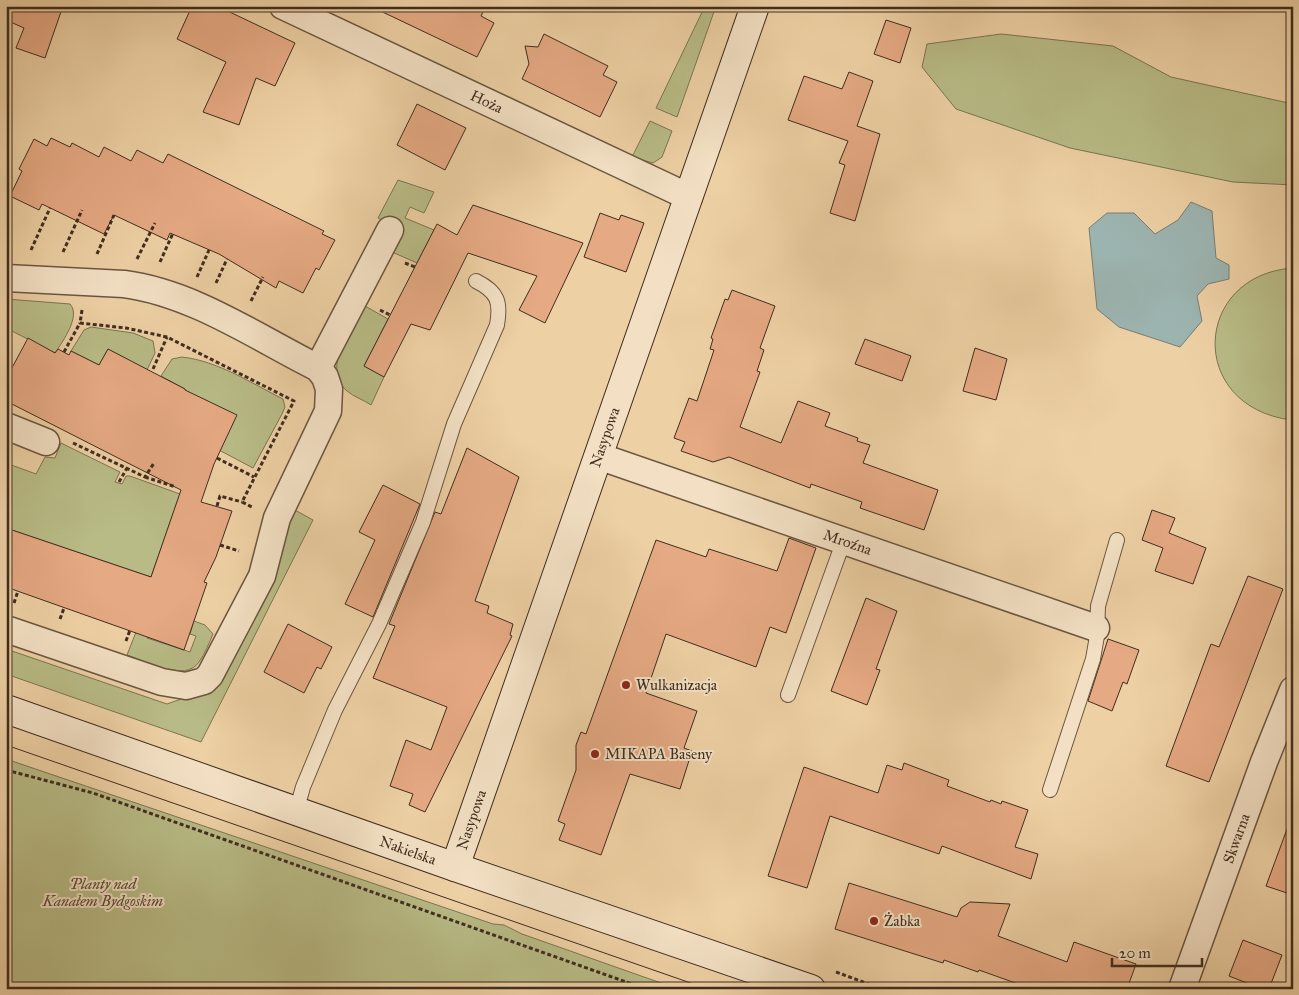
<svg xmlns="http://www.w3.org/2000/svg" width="1299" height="995" font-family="'IM FELL Great Primer',serif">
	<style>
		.green { fill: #b8bb86; stroke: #7c7452 }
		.water { fill: #9cb4b0; stroke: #777e76 }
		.building { fill: #e5a983; stroke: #402d1f }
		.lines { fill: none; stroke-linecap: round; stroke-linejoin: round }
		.lane-casing { stroke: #6b5640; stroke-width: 16 }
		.street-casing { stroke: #6b5640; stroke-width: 29 }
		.secondary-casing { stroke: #402d1f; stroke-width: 30 }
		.path { stroke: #402d1f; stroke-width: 3; stroke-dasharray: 4 2.5; stroke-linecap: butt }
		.lane { stroke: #f3e0c4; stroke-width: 14 }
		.street { stroke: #f3e0c4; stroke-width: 26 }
		.secondary { stroke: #f3e0c4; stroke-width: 28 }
		.tram { stroke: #402d1f; stroke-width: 1 }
		.poi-dot { fill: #8f2418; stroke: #f3e0c4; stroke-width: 2 }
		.labels { text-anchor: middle; stroke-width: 4; stroke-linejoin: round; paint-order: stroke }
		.street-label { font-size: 15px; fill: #402d1f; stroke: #f3e0c4 }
		.poi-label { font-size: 15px; fill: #402d1f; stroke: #f3e0c4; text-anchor: start }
		.park-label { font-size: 15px; font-style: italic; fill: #584934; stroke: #f3e0c4 }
	</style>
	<rect width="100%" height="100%" fill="#edd0a4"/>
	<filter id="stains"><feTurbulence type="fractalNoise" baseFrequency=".004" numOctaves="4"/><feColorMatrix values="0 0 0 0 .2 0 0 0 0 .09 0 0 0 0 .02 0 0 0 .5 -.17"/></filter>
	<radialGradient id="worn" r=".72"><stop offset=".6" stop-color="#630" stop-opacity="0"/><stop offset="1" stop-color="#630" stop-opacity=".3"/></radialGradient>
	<path class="green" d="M705,6h11l-39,111 -21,-9z
		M1001,34l112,12 58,31 122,27v81l-60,-3 -163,-34 -114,-39 -34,-42 5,-23z
		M650,121l22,10 -10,26 -9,6 -21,-6z
		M398,180l36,12 -10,21 -14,-6 -5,11 29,12 -17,33 -25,-11 11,-20 -25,-14z
		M1293,268v152h-2c-105,-14 -98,-145 2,-152z
		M6,299l64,5c11,12 -7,37 -15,49l-49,-25z
		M365,306l23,13 -24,47 20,11 -13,28c-7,-5 -17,-8 -24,-14 -27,-23 6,-62 18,-85z
		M91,327l42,6 20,8 2,12 -8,17 -39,-21 -9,16 -28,-14 13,-21z
		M182,357c36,4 69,26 101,42l2,8 -3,7 -29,54 -36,-19 -34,-55 2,-5 -24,-13 11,-17z
		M61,443l59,29 -5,10 7,2 4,-8h4l50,18 -29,83 -145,-49v-65l30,11 9,-17 10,1z
		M293,509l20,11 -112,222 -195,-68v-25l161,55 34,-12z
		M194,621l11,4 8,9c-4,9 -8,20 -14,28 -14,21 -53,-1 -72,-7l9,-23 12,4 -1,2 43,14 6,-16 -6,-2z
		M6,759l487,165 11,1 18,9 156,55h-672z"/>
	<path class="water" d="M1191,202l21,9 4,47 13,7v14l-21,5 -11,12 5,25 -22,26 -61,-20 -22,-18 -8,-81 18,-15h27l21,21 23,-14z"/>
	<path class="building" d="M6,6h57l-18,52 -29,-10 8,-20 -18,-8z
		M192,6h25l78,37 -20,43 -19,-8 -17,47 -36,-13 23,-50 -49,-23z
		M370,6h116l-5,10 13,7 -17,34z
		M886,20l25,8 -11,35 -26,-9z
		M544,34l64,32 -5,9 14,7 -17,35 -78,-38 7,-15 -4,-18 13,1z
		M849,72l24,9 -16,45 23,8 -25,87 -25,-8 15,-48 -6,-2 9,-22 -60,-21 16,-44 38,13z
		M417,104l49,24 -21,42 -48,-25z
		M51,138l19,9 2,-4 27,14 5,-10 27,14 6,-11 26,13 5,-9 156,77 -2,3 13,6 -16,30 -3,-2 -13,25 -24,-12 -3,7 -57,-34 -49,-21 -3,7 -53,-25 -10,19 -62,-30 -3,6 -29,-14 12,-25 -3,-2 15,-30 13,7z
		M473,205l110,38 -38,80 -26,-13 18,-34 -69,-23 -38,77 -19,-6 -27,53 -20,-11 73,-142 20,11z
		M600,213l19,7 2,-5 23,8 -18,49 -42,-15z
		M732,290l43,16 -15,42 4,2 -7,21 3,1 -20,55 41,16 17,-42 32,12 -5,13 33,12 -1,3 13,4 -7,18 75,27 -14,40 -64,-22 2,-6 -51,-18 -1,4 -81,-31 -16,5 -32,-11 4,-9 -11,-4 15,-40 8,3 17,-51 -4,-1 3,-10 -2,-1 14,-39 3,1z
		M28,338l27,15 3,-4 11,6 2,-4 28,14 9,-16 77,40v1l52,25 -23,49 -13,38 31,9 -16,46 -12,25 3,1 -23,67 -178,-63v-59l145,49 30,-87 -175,-89v-22z
		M865,339l46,17 -9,25 -47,-17z
		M975,348l32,11 -11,41 -33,-9z
		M467,448l52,29 -44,124 14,5 -2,7 26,11 -3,11 2,1 -87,176 -16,-7 4,-11 -23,-8 16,-46 25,10 16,-43 -74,-29 22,-52 -6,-2 46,-112 6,2z
		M383,485l37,19 -47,113 -28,-13 30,-64 -16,-8z
		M1152,510l23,8 -6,15 37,15 -13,36 -38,-13 8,-23 -21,-8z
		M789,538l27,10 -30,85 -16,-6 -14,40 -90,-33 -20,59 51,18 -13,37 8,3 -12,38 -50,-15 -29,81 -42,-15 6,-16 -7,-3 18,-51v-25l5,-13 5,2 70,-194 50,17 3,-8 68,22z
		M1248,576l35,13 -74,193 -43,-16 45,-122 8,3z
		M866,598l31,13 -21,58 4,1 -13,35 -36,-14z
		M288,624l44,23 -11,22 -4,-2 -13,26 -40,-21z
		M1108,639l31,11 -12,34 -4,-2 -11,29 -24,-10z
		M904,763l45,17 -2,6 43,16 1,-2 10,4 1,-3 26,9 -13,37 23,7 -7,25 -89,-33 -3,8 -109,-38 -23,72 -39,-12 36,-109 74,26 9,-28 15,5z
		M1290,821l3,1v73l-27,-9z
		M849,883l108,34 4,-9 9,-6 40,2 -12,32 69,26 7,-20 62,22 -9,25h-95l-53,-19 -1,2 -34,-12 -1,3 -108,-34z
		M1243,940l39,15 -13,34h-7l-33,-13z"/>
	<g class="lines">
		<g class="lane-casing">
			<path id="lane" d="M788,695l56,-155
				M1050,790l43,-131 4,-23 1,-30 19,-66
				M296,812l7,-25 32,-77 44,-86 44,-102 31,-98 43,-99c4,-23 1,-33 -21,-44"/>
		</g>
		<g class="street-casing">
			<g id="street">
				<path id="s1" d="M283,6l406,191"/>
				<path d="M6,278l118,6c69,9 132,53 194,84l7,9 4,12 -1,22 -51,107 -15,58 -52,99 -6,6 -18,5 -24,-4 -156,-53"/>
				<path d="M318,368l72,-138"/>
				<path d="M6,426l40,16"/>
				<path id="s2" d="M598,456l498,172"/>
				<path id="s3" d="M1182,989l82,-227 29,-72"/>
			</g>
		</g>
		<g class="secondary-casing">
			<g id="secondary">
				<path id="s4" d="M6,709l449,158 356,122"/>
				<path id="s5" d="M455,867l300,-861"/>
			</g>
		</g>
		<path class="path" d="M31,250l19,-42
			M63,252l19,-42
			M97,254l17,-39
			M137,259l18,-36
			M160,262l13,-29
			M405,263l10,4
			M197,277l12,-27
			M216,283l11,-24
			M251,301l12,-24
			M82,310l-2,13 46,5 41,9 127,64 -52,101 10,5
			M380,310l10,5
			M64,352l16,-29
			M153,369l14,-32
			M73,443l72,34 9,-14
			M217,458l37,19
			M145,477l31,10
			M119,482l8,-14
			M217,506l3,-10 22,6
			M220,545l19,6
			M14,603l4,-12
			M60,619l4,-11
			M126,641l4,-11
			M6,770l87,23 553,196
			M836,972l46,17"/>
		<use href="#lane" class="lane"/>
		<use href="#street" class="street"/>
		<use href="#secondary" class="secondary"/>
		<path class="tram" d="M6,745l702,244"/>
	</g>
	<g class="poi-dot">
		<circle cx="626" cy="685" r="5"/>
		<circle cx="595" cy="754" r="5"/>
		<circle cx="874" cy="921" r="5"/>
	</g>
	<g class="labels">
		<g class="street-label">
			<text dy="5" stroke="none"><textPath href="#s1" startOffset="225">Hoża</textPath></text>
			<text dy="5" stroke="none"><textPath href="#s5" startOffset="455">Nasypowa</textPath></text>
			<text dy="5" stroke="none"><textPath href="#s2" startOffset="264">Mroźna</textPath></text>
			<text dy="5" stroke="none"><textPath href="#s5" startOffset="50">Nasypowa</textPath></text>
			<text dy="5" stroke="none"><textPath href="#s3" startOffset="160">Skwarna</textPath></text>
			<text dy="5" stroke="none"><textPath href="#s4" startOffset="426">Nakielska</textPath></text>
		</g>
		<g class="poi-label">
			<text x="636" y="690">Wulkanizacja</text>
			<text x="605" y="759">MIKAPA Baseny</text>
			<text x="884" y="926">Żabka</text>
		</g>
		<g class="park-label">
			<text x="103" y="889">Planty nad<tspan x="103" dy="17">Kanałem Bydgoskim</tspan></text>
		</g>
	</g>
	<rect width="1299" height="995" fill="none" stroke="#edd0a4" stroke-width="25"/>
	<rect x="8" y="8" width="1284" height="980" fill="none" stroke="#402d1f" stroke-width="2.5"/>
	<rect x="12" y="12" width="1274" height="970" fill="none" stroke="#402d1f"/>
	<path d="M1112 958v8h90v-8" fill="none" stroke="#402d1f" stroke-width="2.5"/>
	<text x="1119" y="958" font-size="15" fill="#402d1f" stroke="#f3e0c4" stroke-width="4" paint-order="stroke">20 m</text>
	<rect width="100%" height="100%" filter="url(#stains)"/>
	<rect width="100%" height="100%" fill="url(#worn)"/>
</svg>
